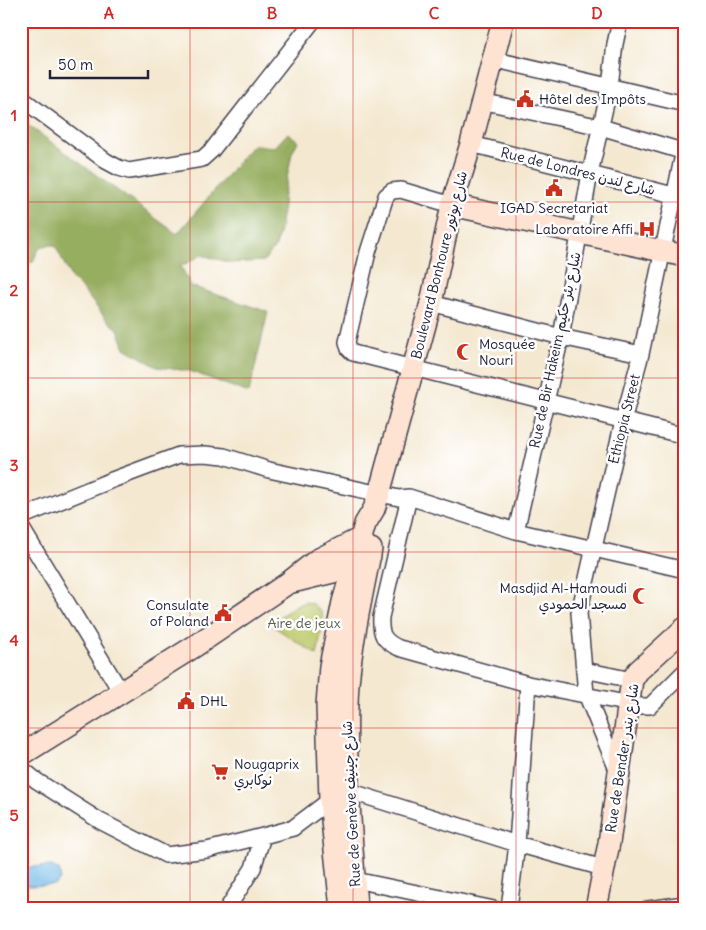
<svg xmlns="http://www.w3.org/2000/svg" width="706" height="930" font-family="Delius,'Playpen Sans Arabic',sans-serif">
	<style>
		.green { fill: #beca6c; stroke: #707654 }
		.forest { fill: #96ae60; stroke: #5c684e }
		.water { fill: #6cb7e5; stroke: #476c90 }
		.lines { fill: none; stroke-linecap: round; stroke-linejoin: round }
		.street-casing { stroke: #424051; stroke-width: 18 }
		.secondary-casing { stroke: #424051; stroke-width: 24 }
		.street { stroke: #fff; stroke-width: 15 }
		.secondary { stroke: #fee3d2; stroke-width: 21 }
		.grid { fill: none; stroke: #d62828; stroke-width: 1; stroke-opacity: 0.55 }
		.labels { text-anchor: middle; stroke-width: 5; stroke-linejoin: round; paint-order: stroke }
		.poi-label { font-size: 14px; fill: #22223b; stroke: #fff; text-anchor: start }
		.street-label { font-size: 14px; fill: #22223b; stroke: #fff }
		.park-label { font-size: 14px; fill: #595d4c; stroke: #fff }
		.neatline { fill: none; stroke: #d62828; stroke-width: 2 }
		.grid-label { font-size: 16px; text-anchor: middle; font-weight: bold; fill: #d62828 }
	</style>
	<rect width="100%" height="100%" fill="#fff"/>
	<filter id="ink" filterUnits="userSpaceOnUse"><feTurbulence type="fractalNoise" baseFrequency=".02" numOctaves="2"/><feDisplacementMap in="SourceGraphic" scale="10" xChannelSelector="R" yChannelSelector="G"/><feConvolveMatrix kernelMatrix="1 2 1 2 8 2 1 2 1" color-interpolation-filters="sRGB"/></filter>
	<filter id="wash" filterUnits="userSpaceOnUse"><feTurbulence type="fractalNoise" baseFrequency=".0096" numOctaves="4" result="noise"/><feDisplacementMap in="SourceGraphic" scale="20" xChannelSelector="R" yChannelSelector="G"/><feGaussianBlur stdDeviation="1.12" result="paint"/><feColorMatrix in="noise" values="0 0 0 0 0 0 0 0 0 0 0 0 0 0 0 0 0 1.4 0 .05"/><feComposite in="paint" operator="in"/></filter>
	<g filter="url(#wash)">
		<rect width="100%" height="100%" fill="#f4e8d0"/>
		<path class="green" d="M306,602l7,2 9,8 1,10 -6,33 -47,-31 26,-19z"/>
		<path class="forest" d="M21,120l156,114 76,-89 22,2 13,-14 10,8 -6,12 -8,40 -3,33 -5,20 -12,15 -33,2 -29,-8 -21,11 10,20 77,26 -19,81 -59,-22 -33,-4 -32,-19 -7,-19 -11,-9 -23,-29 -12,-12 -17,-34c-16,0 -16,2 -22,17l-7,2 -5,-3z"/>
		<path class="water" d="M52,866l7,4c3,6 2,12 -5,15l-26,1 -6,-7 1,-8 4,-4z"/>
	</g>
	<g filter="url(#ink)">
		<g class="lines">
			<g class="street-casing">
				<path id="street" d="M492,59l193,45
					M21,98l85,63 13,7 10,3 73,-12 10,-9 101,-129
					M481,101l120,26 84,25
					M471,144l214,54
					M452,205l-51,-15 -9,1 -6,5 -18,56 -21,90 2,7 4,4 332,83
					M431,303l130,34 80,17
					M409,497l-28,120c-1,17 2,24 18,31l129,36 113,22h9l35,-35
					M21,517l91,-37 67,-25 26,-1 19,2 45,14 130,28 10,-1 107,34 169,39
					M21,527l100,165
					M516,531l45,-194 29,-164 20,-87 5,-42 5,-23
					M584,670l48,10
					M21,768l16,13 63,40 66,34 41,-5 56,-14
					M618,772l-32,-78 -7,-81 44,-192 18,-67 44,-209
					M355,880l139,29
					M227,909l26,-41 10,-32 30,-8 37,-28 19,-9 168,53 86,24
					M509,909l8,-65 11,-160
					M648,909l37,-5"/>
			</g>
			<g class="secondary-casing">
				<path id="secondary" d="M452,205l233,51
					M21,755l174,-109 93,-63 29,-23 44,-22 9,18 -17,11 -65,16
					M341,909l-11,-109 -3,-95 3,-39 13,-64 22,-78 9,-15 5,-15 52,-191 21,-98 19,-61 32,-123
					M356,909c-4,-75 -13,-150 -8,-225 4,-45 14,-90 23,-135
					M596,909l13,-66 23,-163 6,-9 47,-43"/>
			</g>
			<use href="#street" class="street"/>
			<use href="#secondary" class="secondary"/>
		</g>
	</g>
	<path class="grid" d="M190,21v888M353,21v888M516,21v888M21,202h664M21,378h664M21,552h664M21,728h664"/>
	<defs>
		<g id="civic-bare" transform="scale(1.35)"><path d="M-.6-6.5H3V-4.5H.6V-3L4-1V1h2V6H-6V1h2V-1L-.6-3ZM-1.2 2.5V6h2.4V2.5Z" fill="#c8321e" stroke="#fff" stroke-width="2.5" paint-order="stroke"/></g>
		<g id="hospital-bare" transform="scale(1.35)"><path d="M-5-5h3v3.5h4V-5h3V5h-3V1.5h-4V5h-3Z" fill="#c8321e" stroke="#fff" stroke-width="2.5" paint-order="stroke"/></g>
		<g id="mosque-bare" transform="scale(1.35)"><path d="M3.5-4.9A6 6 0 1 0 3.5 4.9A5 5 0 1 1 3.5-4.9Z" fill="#c8321e" stroke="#fff" stroke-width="2.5" paint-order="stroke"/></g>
		<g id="supermarket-bare" transform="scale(1.35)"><path d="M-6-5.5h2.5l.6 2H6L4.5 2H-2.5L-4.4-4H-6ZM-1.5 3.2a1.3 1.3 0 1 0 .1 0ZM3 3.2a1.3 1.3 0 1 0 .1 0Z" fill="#c8321e" stroke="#fff" stroke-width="2.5" paint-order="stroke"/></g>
	</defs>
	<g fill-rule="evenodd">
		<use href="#civic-bare" x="525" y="99"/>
		<use href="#civic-bare" x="554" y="188"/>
		<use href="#hospital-bare" x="647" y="229"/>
		<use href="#mosque-bare" x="465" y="352"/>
		<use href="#mosque-bare" x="641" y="596"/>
		<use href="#civic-bare" x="223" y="613"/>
		<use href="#civic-bare" x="186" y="701"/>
		<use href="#supermarket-bare" x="220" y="772"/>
	</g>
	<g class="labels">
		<g class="poi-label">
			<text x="539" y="104">Hôtel des Impôts</text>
			<text x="554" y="213" text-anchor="middle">IGAD Secretariat</text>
			<text x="633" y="234" text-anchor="end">Laboratoire Affi</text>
			<text x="479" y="349">Mosquée<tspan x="479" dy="16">Nouri</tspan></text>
			<text x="627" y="593" text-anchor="end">Masdjid Al-Hamoudi<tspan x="627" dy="16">مسجد الحمودي</tspan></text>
			<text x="209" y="610" text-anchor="end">Consulate<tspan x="209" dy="16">of Poland</tspan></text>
			<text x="200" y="706">DHL</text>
			<text x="234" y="769">Nougaprix<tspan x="234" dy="16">نوكابري</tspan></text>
		</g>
		<g class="street-label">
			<text transform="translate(578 171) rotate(14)" y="5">Rue de Londres شارع لندن</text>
			<text transform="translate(439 265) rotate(-76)" y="5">Boulevard Bonhoure شارع بونور</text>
			<text transform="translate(555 350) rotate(-78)" y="5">Rue de Bir Hakeim شارع بئر حكيم</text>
			<text transform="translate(624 419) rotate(-76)" y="5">Ethiopia Street</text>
			<text transform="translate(622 758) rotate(-81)" y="5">Rue de Bender شارع بندر</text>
			<text transform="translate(351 804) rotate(-93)" y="5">Rue de Genève شارع جينيف</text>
		</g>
		<g class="park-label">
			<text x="304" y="628">Aire de jeux</text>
		</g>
	</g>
	<rect width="706" height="930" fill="none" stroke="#fff" stroke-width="55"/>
	<path d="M50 70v8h98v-8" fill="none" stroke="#22223b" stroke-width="2.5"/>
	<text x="58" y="70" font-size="15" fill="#22223b" stroke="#ffffff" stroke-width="4" paint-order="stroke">50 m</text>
	<rect x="28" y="28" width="650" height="874" class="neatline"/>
	<g class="grid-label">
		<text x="109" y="19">A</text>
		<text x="272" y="19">B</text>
		<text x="434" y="19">C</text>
		<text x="597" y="19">D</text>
		<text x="14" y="121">1</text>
		<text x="14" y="296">2</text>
		<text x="14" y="471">3</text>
		<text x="14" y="646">4</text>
		<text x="14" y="821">5</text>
	</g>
</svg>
